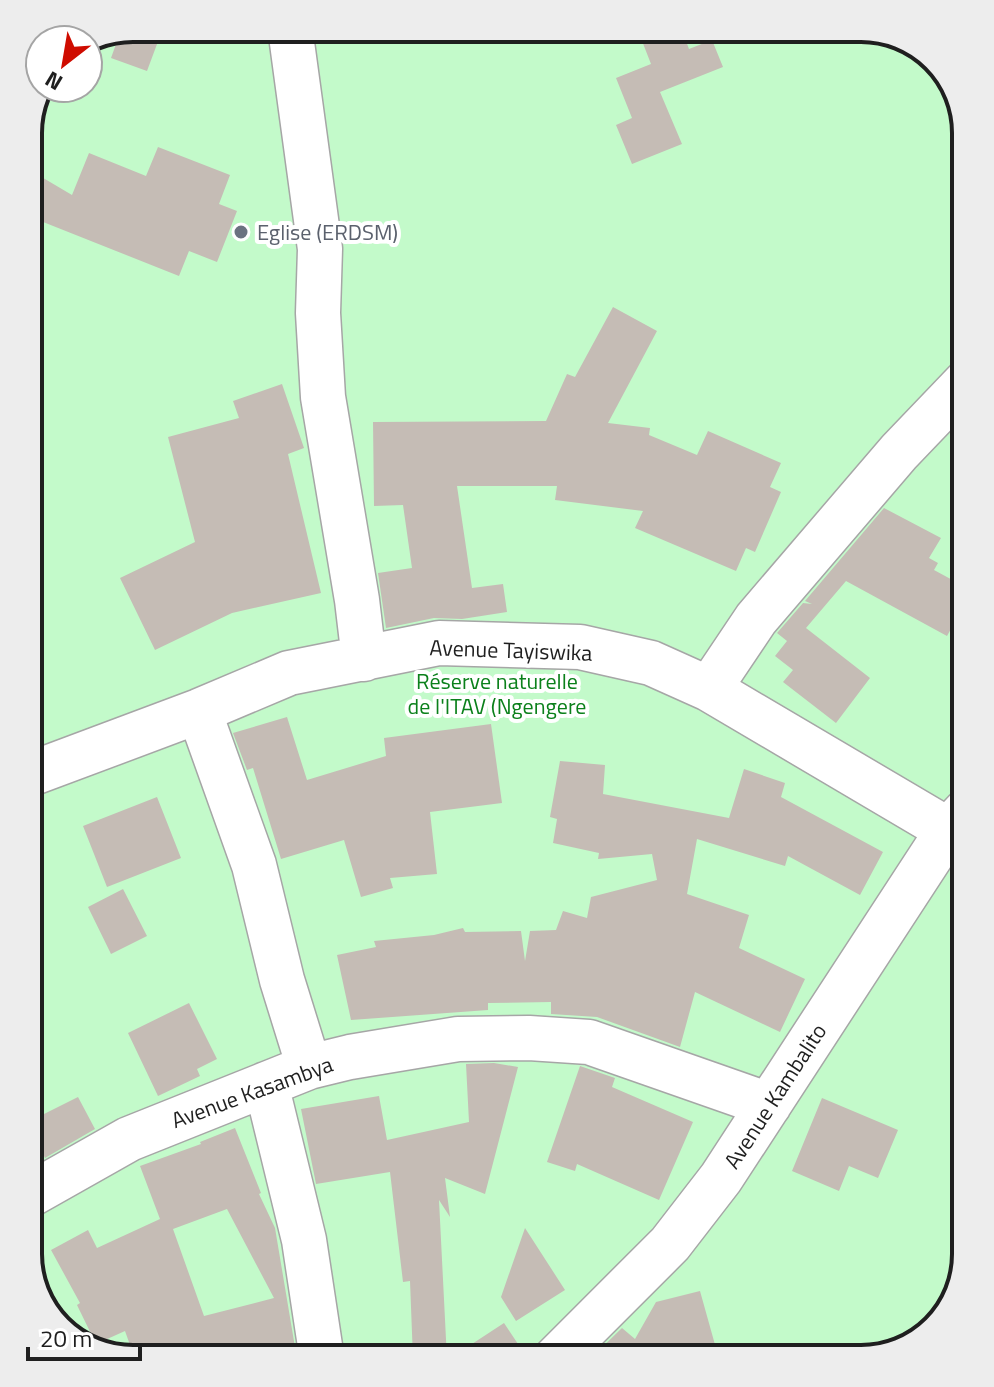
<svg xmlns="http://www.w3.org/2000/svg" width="994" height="1387" font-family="'Titillium Web',sans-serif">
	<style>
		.park { fill: #c3faca }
		.building { fill: #c5bcb5; fill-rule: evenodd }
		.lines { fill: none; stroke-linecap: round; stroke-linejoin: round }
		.minor-casing { stroke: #a6a6a6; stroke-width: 47 }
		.minor { stroke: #fff; stroke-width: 44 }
		.worship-dot { fill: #6b7280; stroke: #fff; stroke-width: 3 }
		.labels { text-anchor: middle; stroke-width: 8; stroke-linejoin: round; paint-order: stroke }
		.worship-label { font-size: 22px; fill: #5b616d; stroke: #fff; text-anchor: start }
		.street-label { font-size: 22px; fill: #1f1f1f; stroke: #fff }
		.park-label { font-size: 22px; fill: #0b801b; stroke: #fff }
		.rim { fill: none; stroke: #1f1f1f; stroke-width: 4 }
	</style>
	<rect width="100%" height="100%" fill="#f0ede5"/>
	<path class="park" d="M133,28h734l47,14 38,38 14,53v1121l-14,53 -38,38 -53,14h-734l-47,-14 -38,-38 -14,-53v-1128l19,-38h41v-43z"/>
	<path class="building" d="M133,28h30l-16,43 -36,-13 9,-25z
		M637,28h44l8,21 23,-9 11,27 -63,25 22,52 -50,20 -16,-39 16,-7 -16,-40 35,-14z
		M158,147l72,28 -11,29 18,7 -20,51 -28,-11 -10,25 -151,-60v-47l44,26 17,-42 57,23z
		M613,307l44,24 -49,92 42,5 -1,7 48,20 11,-24 73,32 -11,24 11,5 -26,60 -9,-4 -10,23 -101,-43 8,-17 -88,-11 2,-14h-100l15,102 31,-4 4,28 -45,7 -28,-1 -48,10 -8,-55 34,-5 -9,-63 -29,1 -1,-84 173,-1 21,-47 8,3z
		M282,384l22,64 -16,6 33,139 -89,20 -77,37 -35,-72 75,-36 -27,-105 71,-19 -6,-17z
		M884,508l57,30 -12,20 9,5 -4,7 24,13 -7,13 14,8 -18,32 -101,-55 -40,47 64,50 -34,45 -53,-41 10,-12 -18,-14 12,-15 -10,-8 26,-30 9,1 -7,-3z
		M287,717l20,63 79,-24 -2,-18 107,-14 11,79 -72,9 7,62 -47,4 3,10 -32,9 -17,-57 -63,19 -28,-91 -6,2 -14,-37z
		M560,761l45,4 -2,29 126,24 15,-49 41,14 -4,14 102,55 -23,43 -72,-39 -3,10 -88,-27 -10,55 62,21 -10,33 66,31 -25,53 -85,-40 -15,55 -83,-30 -46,-3v-12l-63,1v7l-137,10 -14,-65 39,-8 -2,-6 60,-6 29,-7 2,4 56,-1 4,30 5,-30 26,-1 7,-19 24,7 4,-21 66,-17 -5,-26 -54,5 1,-6 -46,-10 4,-24 -7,-2z
		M157,797l24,61 -74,29 -24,-61z
		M123,889l24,47 -36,18 -23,-47z
		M189,1003l28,56 -20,10 3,7 -42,20 -30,-63z
		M494,1063l24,4 -33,127 -40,-16 5,39 -11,-17 8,159h-34l-3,-78 -7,1 -13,-110 -74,12 -15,-75 78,-13 8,44 82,-18 -3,-58z
		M580,1066l35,12 -3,9 81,35 -34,78 -82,-36 -2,7 -28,-9z
		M78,1097l17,32 -50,29 -17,-36z
		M822,1098l76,32 -20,48 -29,-12 -10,25 -47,-20z
		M235,1128l26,65 -2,1 16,34 22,131h-162l-10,-28 -29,13 -19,-39 3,-2 -29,-53 37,-20 9,18 63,-29 -20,-53 61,-22 -1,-2zM227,1209l47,89 -70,18 -31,-87z
		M525,1228l40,62 -49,31 -15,-24z
		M700,1291l19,68h-129l32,-31 13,11 21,-37z
		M504,1323l24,36h-79z"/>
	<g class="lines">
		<g class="minor-casing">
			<path id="minor" d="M290,28l30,221 -2,64 5,84 34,203 7,59
				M709,689l47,-70 143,-167 67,-70
				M199,711l55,154 28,115 27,87
				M28,775l171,-64 90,-38 150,-30 141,4 71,16 58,26 239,141 18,15
				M266,1084l38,156 18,119
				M28,1196l101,-57 180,-72 41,-10 108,-18 71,-1 60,4 180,63
				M555,1359l115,-115 51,-66 227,-348 18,-19"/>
		</g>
		<use href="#minor" class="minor"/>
	</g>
	<circle class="worship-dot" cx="241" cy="232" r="8"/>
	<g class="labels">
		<g class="worship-label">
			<text x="257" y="240">Eglise (ERDSM)</text>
		</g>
		<g class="street-label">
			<text transform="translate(511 650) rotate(2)" y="8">Avenue Tayiswika</text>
			<text transform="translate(252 1092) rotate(-20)" y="8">Avenue Kasambya</text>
			<text transform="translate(775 1096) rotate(-57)" y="8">Avenue Kambalito</text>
		</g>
		<g class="park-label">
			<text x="497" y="689">Réserve naturelle<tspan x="497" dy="25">de l'ITAV (Ngengere</tspan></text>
		</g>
	</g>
	<path d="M0 0H994V1387H0ZM133 42H861A91 91 0 0 1 952 133V1254A91 91 0 0 1 861 1345H133A91 91 0 0 1 42 1254V133A91 91 0 0 1 133 42Z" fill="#ededed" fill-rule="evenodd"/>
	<path class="rim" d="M133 42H861A91 91 0 0 1 952 133V1254A91 91 0 0 1 861 1345H133A91 91 0 0 1 42 1254V133A91 91 0 0 1 133 42Z"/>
	<g transform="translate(64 64) rotate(211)"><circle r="38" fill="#ffffff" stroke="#a5a5a5" stroke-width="2"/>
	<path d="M0-6L14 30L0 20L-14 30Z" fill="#cf0c00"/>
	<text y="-12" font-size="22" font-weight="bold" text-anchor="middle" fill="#1f1f1f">N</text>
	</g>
	<path d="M28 1347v12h112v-12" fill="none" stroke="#1f1f1f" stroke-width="4"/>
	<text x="40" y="1347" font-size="24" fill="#1f1f1f" stroke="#ffffff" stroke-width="6" paint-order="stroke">20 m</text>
</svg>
